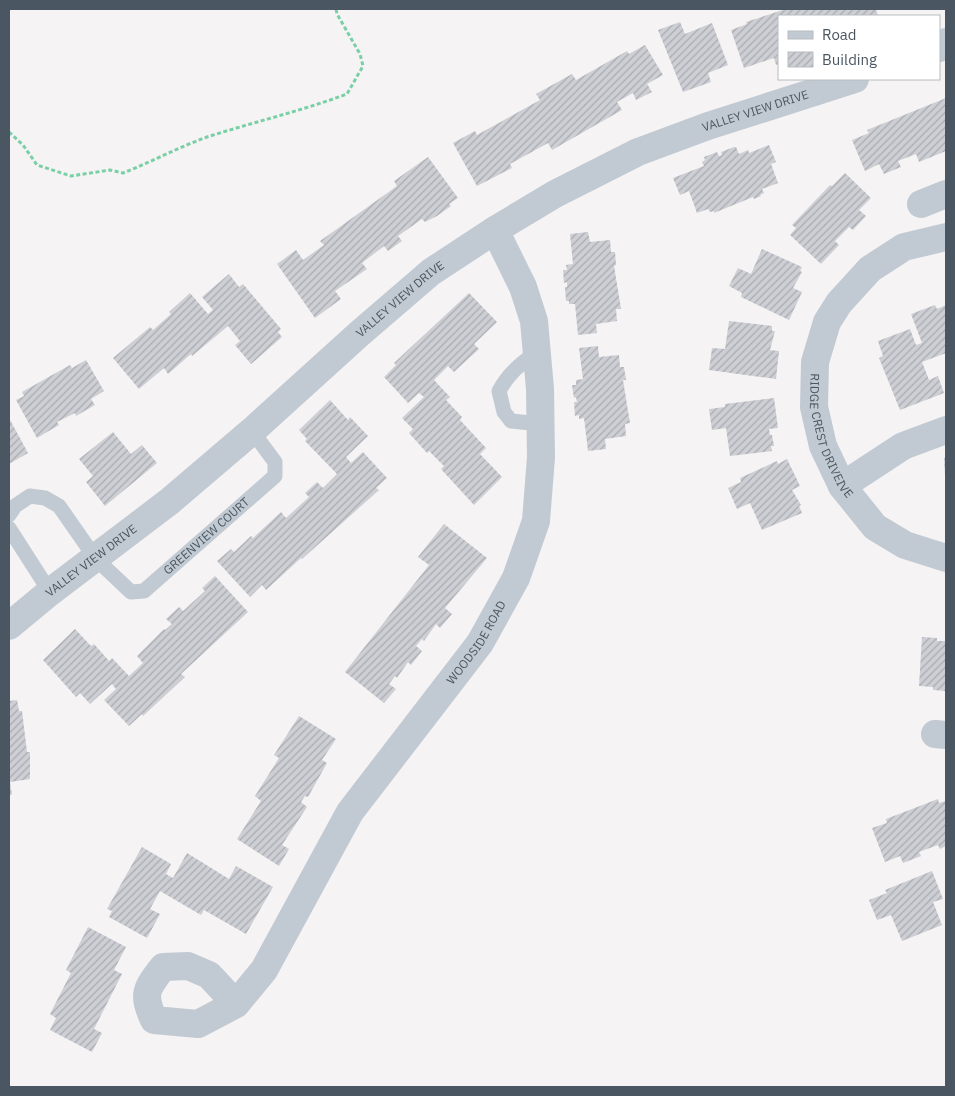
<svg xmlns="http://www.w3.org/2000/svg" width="955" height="1096" font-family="'IBM Plex Sans',sans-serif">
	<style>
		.building { fill: url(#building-hatch) }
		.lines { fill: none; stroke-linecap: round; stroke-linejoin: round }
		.path { stroke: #7ad0a6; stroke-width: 3; stroke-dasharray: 4 2.5; stroke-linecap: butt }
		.service { stroke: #c1cad2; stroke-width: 15 }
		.minor { stroke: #c1cad2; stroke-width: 28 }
		.labels { text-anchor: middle; stroke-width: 5; stroke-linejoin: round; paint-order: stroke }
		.street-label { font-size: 12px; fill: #4a5661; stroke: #fff }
	</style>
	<defs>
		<pattern id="building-hatch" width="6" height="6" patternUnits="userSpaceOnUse" patternTransform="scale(1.25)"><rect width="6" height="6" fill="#cdcfd5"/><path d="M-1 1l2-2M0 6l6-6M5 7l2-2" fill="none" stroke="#a8abb0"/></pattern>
	</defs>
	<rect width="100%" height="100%" fill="#f5f3f3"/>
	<path class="building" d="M786,9h90l2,7h-99v48l-3,1 -2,-7 -30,10 -13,-38 16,-6 -1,-2z
		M680,22l5,12 27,-11 16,42 -20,8 3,9 -28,10 -25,-62z
		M645,45l18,30 -16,9 5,8 -16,8 -3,-7 -16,9 5,8 -70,40 -4,-7 -38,21 2,4 -35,18 -24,-43 22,-12 2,4 63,-35 -4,-6 36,-20 4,6 51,-29 2,3z
		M946,98v53l-27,11 -3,-8 -18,7 3,6 -17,7 -5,-10 -14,7 -13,-31 17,-7 -2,-3z
		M769,145l7,17 -5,2 7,19 -16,6 2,4 -4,2 1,1 -7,3 -1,-2 -39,16v-2l-4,1 -2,-3 -11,4 -8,-22 -9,4 -7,-17 31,-12 -2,-4 3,-2 -1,-3 13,-5 2,4 3,-1 -1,-3 13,-5h2l3,7 9,-4 1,3z
		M428,157l30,41 -9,6 2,2 -14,10 -12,6 -3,-3 -24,17 4,5 -14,10 -4,-5 -22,17 5,6 -32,22 6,8 -26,19 -38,-54 19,-14 7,10 21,-15 -4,-4 77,-55 -3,-5z
		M845,173l26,25 -12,12 7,6 -13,14 -4,-3 -14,14 4,4 -18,19 -31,-29 6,-7 -4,-3 38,-40 2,1z
		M588,232l2,10 20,-2 1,12h4l1,13 -2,1 7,43h-5l1,12 -21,3 1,9 -19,2 -3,-31h-6v-3h-3l-1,-14h2v-5l-3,1 -1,-13h4l-1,-5 7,-1 -3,-30z
		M762,249l40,18 -2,4 2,1 -9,16 9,4 -13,28 -48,-23 1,-4 -13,-7 9,-18 13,6z
		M229,274l10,13 4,-3 38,45 -3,3 4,5 -31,27 -16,-19 5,-4 -12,-15 -36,30 -1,-2 -23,20 -4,-6 -25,21 -26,-31 37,-31 3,3 18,-16 -2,-2 21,-19 18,21 5,-4 -11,-13z
		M469,293l28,29 -23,22 5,5 -25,23 -6,-6 -14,14 16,17 -4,3 16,17 -2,3 26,28 -6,6 22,23 -28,28 -33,-36 3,-3 -15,-15 -2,2 -18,-20 4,-4 -11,-11 22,-21 -5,-4 -11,10 -24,-26 12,-12 -2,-2z
		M935,305l2,4 9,-4v48l-24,9 7,18 9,-4 6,17 -44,17 -21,-52 4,-2 -5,-15 32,-12 6,16 6,-2 -11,-29z
		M729,321l43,5v5h3l-5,19 9,1 -3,28 -67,-9 3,-22 13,1z
		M598,346l1,11 20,-2 1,12h4l2,13h-3l7,43 -5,1 1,12 -21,3 1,10 -18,2 -4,-33 -5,1v-4l-4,1 -1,-14h3l-1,-5 -2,1 -2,-13h4v-5l7,-1 -4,-31z
		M86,360l18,31 -13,8 4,6 -19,11 -1,-3 -18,9 2,3 -22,13 -21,-38 8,-4 -2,-4 48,-27 2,3z
		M774,398l4,30 -9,1 1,6h2l2,11h-3l1,5 -42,5 -4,-28 -14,2 -3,-21 16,-2v-3z
		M330,400l18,20 2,-3 18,19 -22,21 5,6 12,-11 24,26 -11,10 3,2 -77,69 -1,-1 -35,32 -4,-5 -12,12 -33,-36 14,-12 3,3 17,-16 2,2 28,-26 5,6 23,-21 -4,-4 12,-11 6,6 14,-14 -32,-33 2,-2 -8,-9z
		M9,418l19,35 -19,11z
		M113,432l18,22 11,-9 15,18 -52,43 -19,-24 7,-6 -14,-17z
		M944,458h2v17h-1z
		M787,459l13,27 -8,4 9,15 -2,1 3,7 -40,17 -12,-27 -13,6 -9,-21 13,-6 -1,-4 37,-17 1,3z
		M444,524l43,34 -42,50 7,6 -12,14 -4,-4 -12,17 -2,-2 -6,7 6,5 -11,14 -3,-3 -11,16 -2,-2 -6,8 7,5 -12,14 -39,-31 84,-107 -11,-8z
		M215,576l33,36 -67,62 4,3 -42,39 -1,-2 -13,12 -25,-26 12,-11 -4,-5 -22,20 -10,-11 -4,4 -33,-37 32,-31 16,17 3,-2 15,17 3,-3 17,18 14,-13 -6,-7 27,-27 1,1 7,-6 -6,-5 13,-12 4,4 22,-20 -3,-3z
		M922,637l15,1v3h9v50l-13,-1v-3l-14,-1z
		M17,700l2,11h3l5,41h3v27l-20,3 2,13h-3v-94z
		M299,716l37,23 -14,21 5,3 -19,34 -3,-1 -4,6 6,5 -25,38 7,4 -10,17 -42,-27 24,-38 -6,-5 24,-38 -5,-3z
		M938,799l1,4 7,-2v45l-6,3 -2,-4 -19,7 2,4 -18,7 -3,-7 -15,6 -13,-34 15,-5 -1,-4z
		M142,847l29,17 -5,10 7,4 14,-25 42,26 7,-13 37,21 -27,47 -42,-24 -3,5 -41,-24 -10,18 10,5 -13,24 -38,-21 3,-6 -5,-2z
		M932,871l11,28 -10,3 9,23 -40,16 -11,-26 -14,5 -8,-20 18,-7 -2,-3z
		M88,927l38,20 -12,23 8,4 -28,55 8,4 -10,19 -42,-22 6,-12 -6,-4 21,-41 -5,-3z"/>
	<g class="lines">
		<path class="path" d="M9,132l14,13 14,20 34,11 39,-6 13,3c28,-11 56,-26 84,-36 47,-15 94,-26 140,-43l16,-28 -3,-12 -23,-40 -1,-5"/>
		<g class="service">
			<path d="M536,353c-16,11 -28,21 -37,38l5,21 7,9 30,3"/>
			<path id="s1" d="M9,515l6,-9 15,-10 15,2 14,8 37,53 35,33 13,-1 131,-115v-14l-23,-31"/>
			<path d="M9,528l41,64"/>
		</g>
		<g class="minor">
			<path d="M939,48l7,-6"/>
			<path d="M921,204l25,-10"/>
			<path id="s2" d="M946,237l-42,10 -34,22 -31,34 -12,19 -12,40 -1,45 9,39 19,40 33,41 30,18 41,13"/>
			<path d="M842,486l61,-40 43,-16"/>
			<path id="s3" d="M9,626l41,-34 120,-91 82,-70 107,-97 72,-62 64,-42 60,-36 83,-42 70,-26 147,-47"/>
			<path d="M935,734l11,1"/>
			<path id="s4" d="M236,1004l-27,-29 -21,-9 -25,1c-17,22 -21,27 -9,53l44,4 38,-20 28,-34 86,-158 130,-169 36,-65 20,-57 5,-64 -1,-68 -6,-68 -11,-34 -28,-57"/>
		</g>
	</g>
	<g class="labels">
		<g class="street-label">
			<text dy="4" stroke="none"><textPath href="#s3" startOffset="915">VALLEY VIEW DRIVE</textPath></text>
			<text dy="4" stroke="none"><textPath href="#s3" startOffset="510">VALLEY VIEW DRIVE</textPath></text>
			<text dy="4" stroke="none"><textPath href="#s2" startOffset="271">RIDGE CREST DRIVEIVE</textPath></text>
			<text dy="4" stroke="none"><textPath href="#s1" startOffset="269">GREENVIEW COURT</textPath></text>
			<text dy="4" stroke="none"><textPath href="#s3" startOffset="105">VALLEY VIEW DRIVE</textPath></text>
			<text dy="4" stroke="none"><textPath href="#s4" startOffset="669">WOODSIDE ROAD</textPath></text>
		</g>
	</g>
	<rect width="955" height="1096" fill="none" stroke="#4a5661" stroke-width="20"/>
	<rect x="778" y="15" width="162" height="65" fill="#ffffff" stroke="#b7bbc0"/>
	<rect x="788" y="31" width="25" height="8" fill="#c1cad2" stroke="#b7bbc0"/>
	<text x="822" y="40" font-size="15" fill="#4a5661">Road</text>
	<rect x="788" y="52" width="25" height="15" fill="url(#building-hatch)" stroke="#b7bbc0"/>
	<text x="822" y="65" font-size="15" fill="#4a5661">Building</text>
</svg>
